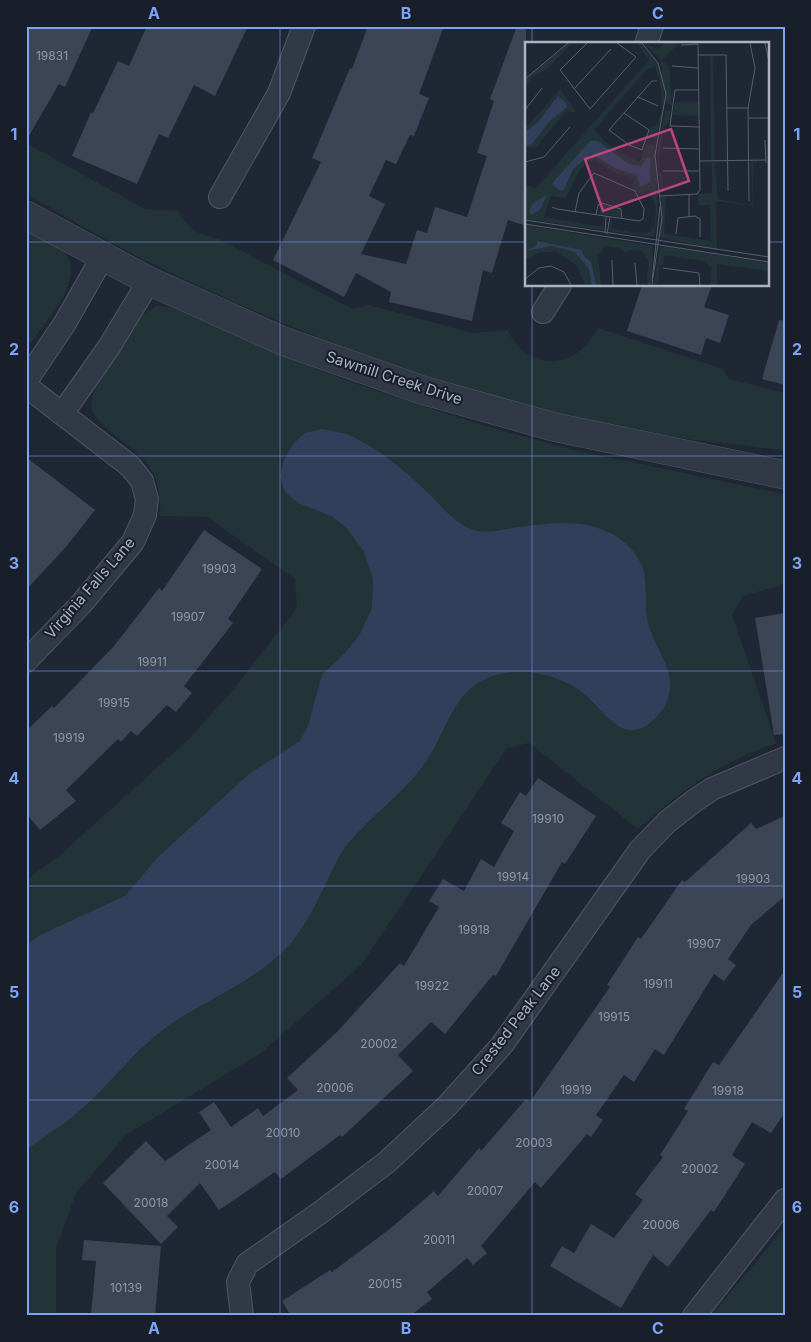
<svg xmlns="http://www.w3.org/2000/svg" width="811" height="1342" font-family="Inter,sans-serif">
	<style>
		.green { fill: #223437 }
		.water { fill: #313f5b }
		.building { fill: #3b4556 }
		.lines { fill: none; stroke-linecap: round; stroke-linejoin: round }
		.minor-casing { stroke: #505664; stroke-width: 24 }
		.tertiary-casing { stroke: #505664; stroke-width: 29 }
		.minor { stroke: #323946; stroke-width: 22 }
		.tertiary { stroke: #323946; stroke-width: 28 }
		.grid { fill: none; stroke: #7da4f7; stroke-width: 1; stroke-opacity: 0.55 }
		.labels { text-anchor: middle; stroke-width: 4; stroke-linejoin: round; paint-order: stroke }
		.number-label { font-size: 12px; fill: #9098a8 }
		.street-label { font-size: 15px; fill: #acb3c3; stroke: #181e2a }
		.inset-road { fill: none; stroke: #575f6e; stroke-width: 1 }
		.view { fill: #bb467a; fill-opacity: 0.15; stroke: #bb467a; stroke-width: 2.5 }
		.inset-edge { fill: none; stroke: #acb3c3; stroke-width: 2.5 }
		.neatline { fill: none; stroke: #7da4f7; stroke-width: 2 }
		.grid-label { font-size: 16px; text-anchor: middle; font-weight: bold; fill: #7da4f7 }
	</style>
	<rect width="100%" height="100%" fill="#1f2735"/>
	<path class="green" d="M26,143l119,66 33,2c12,19 19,23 41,28l133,70 17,-4 104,28 34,-3c23,43 68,41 91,-2l125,41 6,10 56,14v58c-55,-8 -111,-12 -165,-23 -168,-34 -338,-98 -491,-176 -35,-18 -69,-39 -103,-58z
		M26,231c12,6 29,12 38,21 24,25 -19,70 -34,92l-4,2z
		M156,306l15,1 91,40 89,35 127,42 95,26 212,44v90l-42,12 -11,19 44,128c-58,21 -92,45 -138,86l-109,-86 -22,5 -146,217 -100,88 -135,82 -50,58 -20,55v68h-30v-436l32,-23 133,-120 40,-45 66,-84 -2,-29 -88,-62 -47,-1c1,-19 -1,-36 -12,-52 -12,-16 -51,-38 -56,-54 -2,-8 1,-16 4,-23l44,-71z
		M785,1227v89h-74z"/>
	<path class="water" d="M322,429c9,2 19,3 27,6 30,14 56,35 79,58 14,13 25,29 43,36 15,6 32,0 48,-2 25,-3 51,-7 76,0 19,6 35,16 44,33 11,18 4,41 9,62 4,19 20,40 22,58 1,12 -2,24 -10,33 -37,44 -56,-8 -84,-25 -31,-19 -75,-24 -105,0 -22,19 -30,54 -48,78 -22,30 -54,51 -77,80 -7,9 -12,21 -17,31 -11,23 -22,47 -39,67 -33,37 -82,54 -122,82 -34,24 -59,60 -91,87 -16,14 -35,24 -51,38v-206l14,-10 85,-39 34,-40 90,-82 51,-33 8,-15 14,-51 24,-23 14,-18 12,-26 1,-29 -9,-27 -17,-24 -16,-12 -33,-13 -13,-11 -5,-15 4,-17 9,-16 12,-11z"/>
	<path class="building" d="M26,26h67l-28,61 -6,-3 -33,57z
		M147,26h101l-33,70 -21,-11 -26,53 -9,-4 -22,50 -65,-28 19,-44 2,1 25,-52 11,5z
		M368,26h76l-25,68 10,4 -15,38 -4,-1 -14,29 -10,-4 -17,36 16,8 -24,50 45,10 11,-34 10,3 8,-26 32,10 20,-61 -10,-3 17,-52 -4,-2 27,-73h9v200l-18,-6 -16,53 -9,-3 -11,51 -83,-19 2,-10 -35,-19 -12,24 -71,-37 48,-98 -9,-4 38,-90 2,1z
		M642,285h70l-8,22 25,8 -9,28 -14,-5 -5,17 -74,-24z
		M779,320l6,1v64l-23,-6z
		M26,457l69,53 -29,37 -40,43z
		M204,530l58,39 -34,50 5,4 -49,63 8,7 -16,19 -9,-7 -30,31 -6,-5 -10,11 -3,-3 -52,51 10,11 -36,29 -14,-17v-82l26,-25 2,2 60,-62 45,-58 3,3z
		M785,613v121l-11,1 -19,-117z
		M538,778l58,38 -31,48 -3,-2 -66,114 -3,-1 -48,59 -14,-12 -33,33 15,16 -71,66 -2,-2 -59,44 -6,-7 -56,38 -19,-27 -33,33 11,11 -17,17 -58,-61 43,-42 19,20 46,-31 -12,-18 15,-10 17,25 27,-19 5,8 35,-26 -11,-12 50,-46 63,-69 4,3 35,-59 -10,-6 14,-22 21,12 17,-32 13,8 20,-36 -13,-8 19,-31 6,4z
		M785,816v80l-34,29 -23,34 8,6 -12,16 -10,-7 -50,81 -9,-6 -21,33 -10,-7 -28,40 7,5 -12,17 -4,-3 -46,54 -6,-6 -54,64 6,7 -14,12 -6,-7 -40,34 5,7 -22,17h-119l-9,-15 48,-31 2,2 59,-44 43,-37 4,5 41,-48 2,3 45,-52 4,3 80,-115 -3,-2 31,-48 3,2 41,-59 3,2 66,-59 5,6z
		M785,970v142l-14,21 -19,-11 -20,33 13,9 -31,48 -3,-2 -43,57 -15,-12 -32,53 -71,-42 12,-20 12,7 17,-29 23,14 29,-38 -8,-6 28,-37 -3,-2 28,-44 -4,-2 29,-47 6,3z
		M84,1240l77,6 -6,70 -64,-1 5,-54 -14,-1z"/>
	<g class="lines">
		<g class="minor-casing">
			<path id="minor" d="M646,44l6,-18
				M220,197l59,-104 25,-67
				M543,312l17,-27
				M26,381l39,-58 38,-67
				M26,386l104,80 12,15 5,18 -2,16 -12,27 -51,61 -56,58
				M62,414l47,-67 40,-66
				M242,1316l-4,-34 9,-18 74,-52 66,-50 60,-56 55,-61 138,-195 27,-28 27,-21 18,-12 73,-31
				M694,1316l91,-116"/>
		</g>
		<g class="tertiary-casing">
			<path id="tertiary" d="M26,215l123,66 134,60 139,49 132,37 231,48"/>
		</g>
		<use href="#minor" class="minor"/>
		<use href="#tertiary" class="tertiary"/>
	</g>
	<path class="grid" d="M280,26v1290M532,26v18M26,242h500M767,242h18M532,285v1031M26,456h759M26,671h759M26,886h759M26,1100h759"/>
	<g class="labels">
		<g class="number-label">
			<text x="52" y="60">19831</text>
			<text x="219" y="573">19903</text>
			<text x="188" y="621">19907</text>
			<text x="152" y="666">19911</text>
			<text x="114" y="707">19915</text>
			<text x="69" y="742">19919</text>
			<text x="548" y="823">19910</text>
			<text x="513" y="881">19914</text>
			<text x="753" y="883">19903</text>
			<text x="474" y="934">19918</text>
			<text x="704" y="948">19907</text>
			<text x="658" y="988">19911</text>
			<text x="432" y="990">19922</text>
			<text x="614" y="1021">19915</text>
			<text x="379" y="1048">20002</text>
			<text x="335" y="1092">20006</text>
			<text x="576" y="1094">19919</text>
			<text x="728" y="1095">19918</text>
			<text x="283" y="1137">20010</text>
			<text x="534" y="1147">20003</text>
			<text x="222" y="1169">20014</text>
			<text x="700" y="1173">20002</text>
			<text x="485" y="1195">20007</text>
			<text x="151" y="1207">20018</text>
			<text x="661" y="1229">20006</text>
			<text x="439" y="1244">20011</text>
			<text x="385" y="1288">20015</text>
			<text x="126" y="1292">10139</text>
		</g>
		<g class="street-label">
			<text transform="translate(394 378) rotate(18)" y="5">Sawmill Creek Drive</text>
			<text transform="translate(90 588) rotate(-49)" y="5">Virginia Falls Lane</text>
			<text transform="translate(516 1021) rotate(-52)" y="5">Crested Peak Lane</text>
		</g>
	</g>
	<g transform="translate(525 42)">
		<rect width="244" height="244" fill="#1f2735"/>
		<path d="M44,1h3l-26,27 -14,7 -7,10 2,-9zM112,1h4l16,20 7,22v23l-8,31 -7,-2v-8l8,-5 5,-14 -2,-28 -5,-16 -8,3 -53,61 17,17 28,15 8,-18 8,2 3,63 -4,28 -45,-6 3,-13v11l34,5 8,-6 2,-20 -7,-18 -8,5 -9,-7 2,-10 -17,-4 -21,-14 -9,2 -8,10 -13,26 -15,-2 -7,21 57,10 3,-10 -1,13 -78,-11v-35l10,5 114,-129zM119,1l14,6 6,-6h15l-18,18 8,5 3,39 -6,-2 -6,-44zM185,14h3l2,104h-4zM35,47l17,24 -11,-2 -29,35 -12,2v-19zM150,60h23v14l-25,-1zM146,68l-2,12 -5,6 -5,31 1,13 3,3 -1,19 -5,-41 8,-42zM177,120l24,1h-11l3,36 31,6 4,-4 -2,-39 1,-1 11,1h-10v44l-37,-5 1,49 -57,-13 1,-40 5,-1 -2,38 47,7 -1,-36h-12v-11l14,-1v-30zM77,162l18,5 1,8 -22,-3zM0,183l128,21 -2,39h-3l-1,-11 2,-13 -7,-10 -10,-1 -7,3 -6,-5 -13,-2 -8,10 3,29h-16l-8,-19 -20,-14h-15l-17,7zM135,204l109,17v8l-52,-7v21h-6v-18l-7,-6 -39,-6 -2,9 -4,2v14l-5,5z" fill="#223437"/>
		<path d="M33,54l8,7 1,4 -17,14 -19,24h-6v-13l13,-10zM65,99h8l32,24 12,1 4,-8h4v24l-10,5 -3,-12 -20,-6 -26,-15 -18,15 -9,21 -4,1 -8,-7 3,-4zM22,153l-7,15 -8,5 -3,-3 3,-8zM12,199l45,9 1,5 8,7 5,23h-4l-3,-16 -14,-17 -23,-6 -27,5 12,-6z" fill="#313f5b"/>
		<path class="inset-road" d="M62,1l-27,27 30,39 46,-52 -19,-14M117,1l16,20 8,31 -11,61 7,63 -10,66M240,1l4,19M173,13h28l2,136M147,24l26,2M0,37l43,-36M49,47l37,-40M174,48h-24l-5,36 30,1M113,55l20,9M202,66h21M0,68l17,-22M99,71l25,17 -7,20 -13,-5 -20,-15 43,-49h5M224,76h20M240,98l1,23M138,106l37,1M175,119l66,-1M0,120l19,-5 26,-30M138,129h37M134,154l38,-2 3,-4 -2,-146 -17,1M224,159l-1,-93 7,-40 -5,-25M27,165l5,2 82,12 4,-2 1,-10 -9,-18 -41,-18 -15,20 -4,19M71,173l2,-10 4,-2 19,6 1,10M164,174v-22M0,178l244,37M0,182l244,38M80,191l1,-17M82,192l3,-17M151,192l2,-16 17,-2 5,3v18M87,218l1,25M110,221l2,22M138,226l36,5 1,12M0,237l14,-11 12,-2 13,6 7,13M127,239l8,-75"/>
		<path class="view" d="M146,87l18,52 -86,30 -18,-52z"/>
		<rect width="244" height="244" class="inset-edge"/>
	</g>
	<rect width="811" height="1342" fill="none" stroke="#181e2a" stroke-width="55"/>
	<rect x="28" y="28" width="756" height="1286" class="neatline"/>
	<g class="grid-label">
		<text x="154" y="19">A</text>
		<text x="406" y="19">B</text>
		<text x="658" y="19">C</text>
		<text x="14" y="140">1</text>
		<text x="797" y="140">1</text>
		<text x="14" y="355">2</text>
		<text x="797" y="355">2</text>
		<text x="14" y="569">3</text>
		<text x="797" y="569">3</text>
		<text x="14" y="784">4</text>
		<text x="797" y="784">4</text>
		<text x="14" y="998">5</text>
		<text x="797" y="998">5</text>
		<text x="14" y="1213">6</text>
		<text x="797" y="1213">6</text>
		<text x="154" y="1334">A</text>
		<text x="406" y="1334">B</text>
		<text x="658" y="1334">C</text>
	</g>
</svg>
